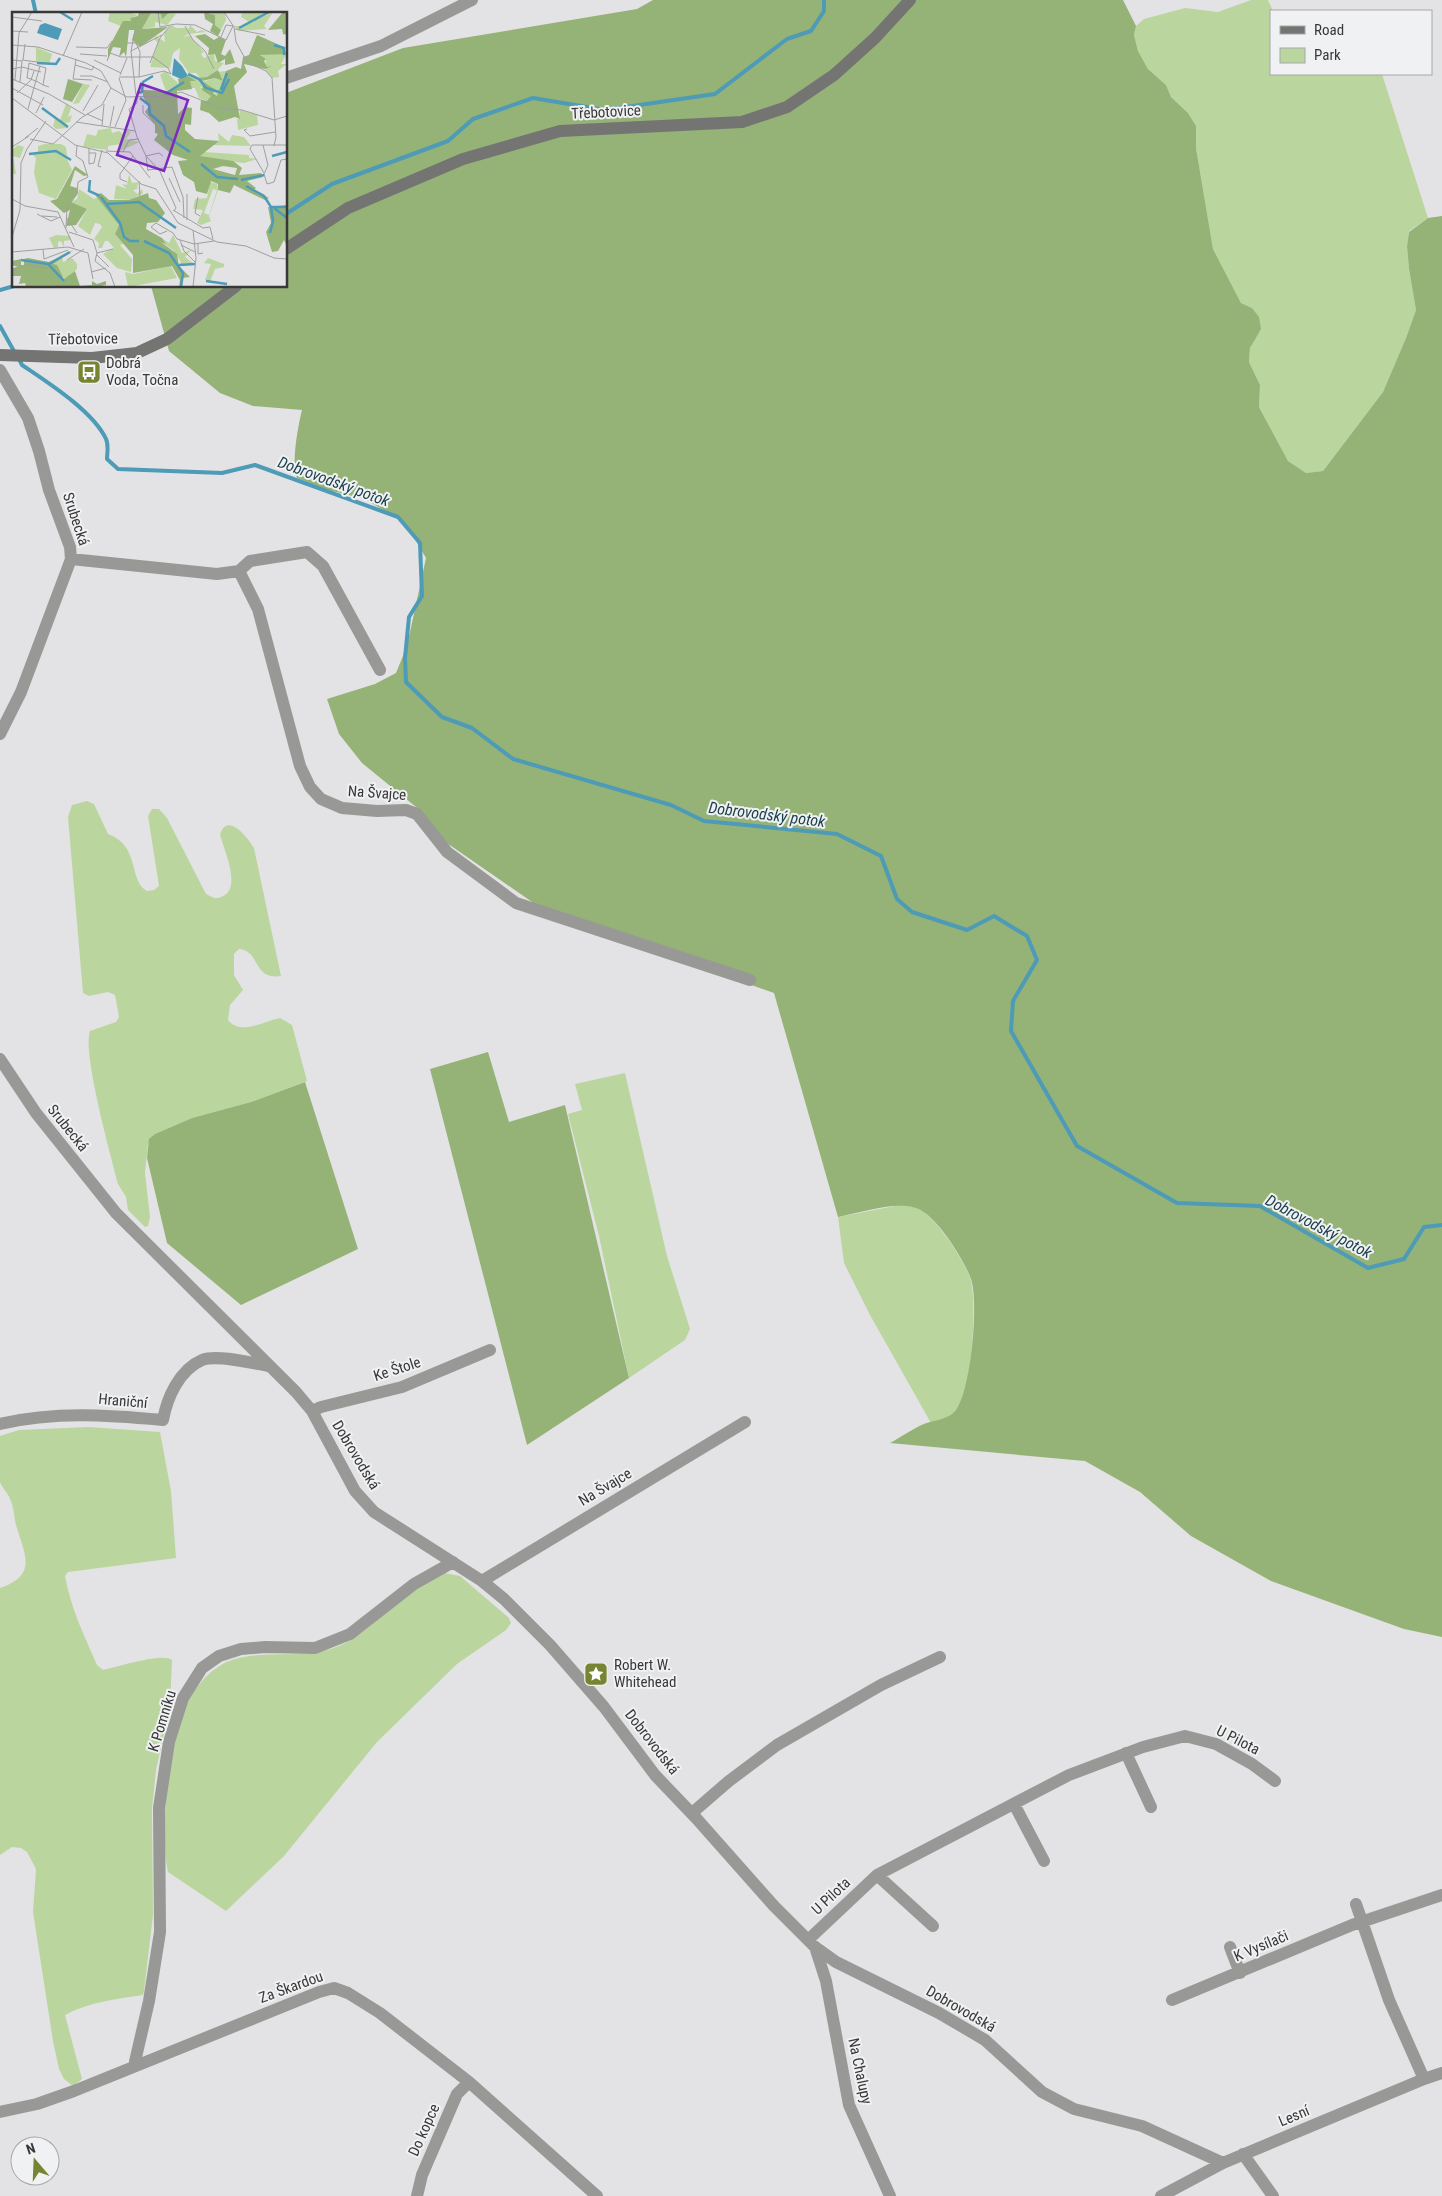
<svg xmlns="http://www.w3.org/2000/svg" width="1442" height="2196" font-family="'Roboto Condensed',sans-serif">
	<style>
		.green { fill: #bad69e }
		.forest { fill: #95b277 }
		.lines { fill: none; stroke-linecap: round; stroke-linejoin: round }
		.stream { stroke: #4d9bb7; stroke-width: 4 }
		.street { stroke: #989897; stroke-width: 12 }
		.secondary { stroke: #747473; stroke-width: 12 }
		.labels { text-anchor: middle; stroke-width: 4; stroke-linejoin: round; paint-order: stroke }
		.street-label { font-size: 15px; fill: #383838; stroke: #f0f1f2 }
		.poi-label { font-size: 15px; fill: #383838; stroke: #f0f1f2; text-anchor: start }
		.water-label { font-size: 16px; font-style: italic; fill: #1a3e4b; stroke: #f0f1f2 }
		.inset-river { fill: none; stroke: #4d9bb7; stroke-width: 2.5 }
		.inset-road { fill: none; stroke: #9f9fa0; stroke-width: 1 }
		.view { fill: #7b2cbf; fill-opacity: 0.15; stroke: #7b2cbf; stroke-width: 2.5 }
		.inset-edge { fill: none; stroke: #383838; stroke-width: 2.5 }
	</style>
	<rect width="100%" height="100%" fill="#e3e3e5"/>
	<path class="green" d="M1251,0h17l5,11h-2v63h111l46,144 -19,13 -2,15 2,23 7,41 -10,28 -23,54 -60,79 -17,2 -18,-12 -29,-54 1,-22 -11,-23 1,-14 10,-19 -8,-21 -11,-5 -28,-54 -17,-101v-22l-8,-13 -17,-16 -5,-12 -18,-16 -10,-18 -4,-16 2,-9 8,-7 41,-11 33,4z
		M87,801l7,3 14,30c33,12 20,47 39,57l7,-1 5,-4 -11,-70 4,-7h7l8,9 39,76 8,4c32,-1 11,-45 6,-63 7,-24 28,3 34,13l27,128c-29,4 -20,-25 -42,-27l-5,5v21l9,15 -13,15 -2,15c13,16 36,1 52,-2l12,7 15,56 -56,21 -59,16 -37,16 -7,10 -3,29 5,44 -2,9 -3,1 -17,-17 -2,-13 -8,-13c-7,-28 -36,-131 -28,-153l26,-9 3,-5 -4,-22 -7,-3 -19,4 -6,-3 -15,-176 4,-12z
		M625,1073l42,183 23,73 -5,11 -56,38 -30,-142 -31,-122 14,-4 -7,-26z
		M900,1205c5,1 13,1 18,3 17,8 49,56 53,73 6,24 1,114 -16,131 -6,5 -16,9 -24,11l-61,-108 -26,-52 -6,-46z
		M88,1427l72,5 11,59 5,67 -108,14 -3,4c6,33 19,59 32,89l6,5c13,-3 61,-18 69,-10l-2,45 -14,65 -4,39 1,106 -9,76 -1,4c-27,4 -54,7 -78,20l17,64 -9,7 -9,-7 -5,-10 -6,-28 -20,-129 3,-43 -9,-17 -6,-4 -9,-1 -12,8v-267c39,-13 24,-35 16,-63 -2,-8 -2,-18 -6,-26 -2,-6 -8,-11 -10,-17 0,-13 0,-33 0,-46l19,-6z
		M445,1573l15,3 49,42 2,5 -5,7 -49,34 -80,78 -93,114 -58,55 -58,-39c-8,-36 -1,-120 12,-154 10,-24 26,-49 52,-58 34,-11 70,0 104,-13 30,-11 50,-39 76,-56 10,-7 22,-12 33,-18z"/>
	<path class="forest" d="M653,0h470l13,26 -2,9 4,16 10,18 18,16 5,12 17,16 8,13v22l17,101 28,54 11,5 7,9 2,12 -11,19 -1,14 11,23 -1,22 29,54 18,12 17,-2 60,-79 23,-54 10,-28 -7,-41 -2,-23 2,-14 19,-14 14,-2v1421l-38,-8 -133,-48 -80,-45 -51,-44 -55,-31 -195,-18c12,-6 27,-18 40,-21 8,-2 20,-4 26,-12 15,-20 23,-108 15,-131 -7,-19 -35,-65 -55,-71 -21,-7 -56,5 -78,9l-64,-224 -226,-80 -104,-72 -23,-30 -59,-48 -23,-29 -12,-35 48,-15 21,-11 11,-27 19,-88 -20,-34 -41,-25 -37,-9 -31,-12c-6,-14 1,-52 5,-68l-49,-4 -33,-13 -51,-42 -18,-65h135v-193l117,-45 234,-39z
		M488,1052l21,70 56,-17 64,273 -102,67 -97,-376z
		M305,1082l53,167 -117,56 -74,-62 -20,-85 2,-19 6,-5 37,-16 59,-16z"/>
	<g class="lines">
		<path class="stream" d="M33,0l3,14
			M286,214l46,-30 116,-43 25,-22 60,-21 72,12 110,-16 72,-55 24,-8 13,-20v-11
			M0,290l14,-4
			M0,326l15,27
			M19,359l3,6c25,17 71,46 84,74 3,6 1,14 1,20l11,10 104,4 33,-8 143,52 22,26 2,53 -13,21 -4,41 1,24 36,35 30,11 41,31 158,46 33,16 133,13 44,22 16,43 15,13 55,18 27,-14 33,20 10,24 -24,41 -2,30 66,115 100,57 83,3 108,62 36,-9 20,-32 18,-2"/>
		<path class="street" d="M286,78l95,-32 91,-46
			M0,370l28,48 11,33 10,39 21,57 1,12 -50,133 -21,42
			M71,559l146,15 22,-3 11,-10 57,-9 16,14 57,104
			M239,571l19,38 42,157 10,21 11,12 21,9 35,3 29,-1 11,4 30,38 69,51 234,77
			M0,1059l36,54 80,100 180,179 16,19 43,80 19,21 108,69 22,18 46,46 54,62 51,68 41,43 78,88 41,41 21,15 103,51 46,27 57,52 32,17 68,17 81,37
			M312,1411l9,-4 81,-20 88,-37
			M0,1424c54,-13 108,-9 163,-4 4,-22 16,-50 39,-60 15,-6 50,3 66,6
			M482,1581l263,-159
			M1126,1753l25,54
			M1014,1804l30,57
			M692,1813l37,-32 48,-36 104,-60 59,-28
			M877,1875l56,51
			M1356,1904l33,96 35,79
			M808,1940l69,-65 192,-100 74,-28 42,-11 31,8 36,20 23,17
			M815,1947l11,34 23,124 41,91
			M1230,1947l10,26
			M1172,2000l180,-75 90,-30
			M134,2066l15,-65 11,-69 -1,-124 10,-66 14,-44 19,-30 17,-12 22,-7 24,-2 50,1 35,-14 64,-50 39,-22
			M0,2112l37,-8 37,-13 245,-99 15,-4 14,5 32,20 89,69 128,114
			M1243,2154l30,42
			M417,2196l5,-21 35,-81 12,-12
			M1161,2196l62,-33 201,-84 18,-6"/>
		<path class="secondary" d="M286,249l62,-41 115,-49 97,-28 182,-9 45,-15 47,-32 41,-37 35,-38
			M0,355l92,3 45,-5 30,-14 69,-53"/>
	</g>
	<defs>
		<g id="bus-square" transform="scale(1.25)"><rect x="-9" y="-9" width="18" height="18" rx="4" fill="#778533" stroke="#f0f1f2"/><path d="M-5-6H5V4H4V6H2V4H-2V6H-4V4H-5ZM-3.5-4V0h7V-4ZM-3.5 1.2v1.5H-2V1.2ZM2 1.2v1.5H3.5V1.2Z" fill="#fff"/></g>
		<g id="sight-square" transform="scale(1.25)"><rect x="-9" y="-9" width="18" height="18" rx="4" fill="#778533" stroke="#f0f1f2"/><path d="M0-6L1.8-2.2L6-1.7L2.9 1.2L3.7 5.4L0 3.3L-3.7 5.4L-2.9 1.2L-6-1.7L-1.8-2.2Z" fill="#fff"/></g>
	</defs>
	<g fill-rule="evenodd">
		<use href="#bus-square" x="89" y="372"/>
		<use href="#sight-square" x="596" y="1674"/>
	</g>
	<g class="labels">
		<g class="street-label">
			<text transform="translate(606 112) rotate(-3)" y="5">Třebotovice</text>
			<text transform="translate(83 339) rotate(-1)" y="5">Třebotovice</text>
			<text transform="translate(76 519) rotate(72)" y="5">Srubecká</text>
			<text transform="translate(377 793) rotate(4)" y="5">Na Švajce</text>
			<text transform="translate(68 1128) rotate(51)" y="5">Srubecká</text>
			<text transform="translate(397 1369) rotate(-18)" y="5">Ke Štole</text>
			<text transform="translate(123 1401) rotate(5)" y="5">Hraniční</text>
			<text transform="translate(356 1455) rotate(59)" y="5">Dobrovodská</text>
			<text transform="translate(605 1487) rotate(-31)" y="5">Na Švajce</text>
			<text transform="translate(162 1721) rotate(-73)" y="5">K Pomníku</text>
			<text transform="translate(1238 1740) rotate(27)" y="5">U Pilota</text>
			<text transform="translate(652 1742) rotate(52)" y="5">Dobrovodská</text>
			<text transform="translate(831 1896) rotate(-43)" y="5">U Pilota</text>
			<text transform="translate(1261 1946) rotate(-23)" y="5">K Vysílači</text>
			<text transform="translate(291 1987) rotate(-20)" y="5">Za Škardou</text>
			<text transform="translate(961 2009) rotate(30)" y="5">Dobrovodská</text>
			<text transform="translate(860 2071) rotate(78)" y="5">Na Chalupy</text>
			<text transform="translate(1294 2116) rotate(-23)" y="5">Lesní</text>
			<text transform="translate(424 2130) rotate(-66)" y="5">Do kopce</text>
		</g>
		<g class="poi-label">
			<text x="106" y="368">Dobrá<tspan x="106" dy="17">Voda, Točna</tspan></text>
			<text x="614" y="1670">Robert W.<tspan x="614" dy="17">Whitehead</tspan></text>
		</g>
		<g class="water-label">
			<text transform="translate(334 481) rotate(20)" y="6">Dobrovodský potok</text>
			<text transform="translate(767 814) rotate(7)" y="6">Dobrovodský potok</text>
			<text transform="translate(1319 1226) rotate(28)" y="6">Dobrovodský potok</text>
		</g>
	</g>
	<g transform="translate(12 12)">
		<rect width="275" height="275" fill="#e3e3e5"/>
		<path d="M98,0h18l10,3 -8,3 1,3h-8l-2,5 -13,-5zM153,0l11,2 -9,11 -12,-3v5l-13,2 9,-16 10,1 1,4 6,-4zM194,0l19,1 1,7 -5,10 -6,-5v-10zM230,0h24l-17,10 -8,-5zM261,0l-9,14 3,3 -28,2 -5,-5h10zM160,13l4,3h11v4l3,-7 7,7 4,-2 5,2 -18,2 -5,4 6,-3 15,17 -3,2 3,4 10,-5 1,8 9,2 -10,11 -13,5 -5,-6h-7l-10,-14 1,-11 -7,5 -3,15 -20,-1 8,-24 -4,-4 2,-3 9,6 -1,-9zM24,35l16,7 -3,10 -13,-2zM257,40l18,2 -6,10h6l-9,7 1,6 -7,1 -7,-9 1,-10 -6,-3zM153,59l14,13 -13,7 -6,-16zM214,59l-9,25 -8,-11 -9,2 11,9 -4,5 -8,-3 -4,-10h-5l-1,-7h6l-8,-2 2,-4 13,7 13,-4 8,3 -5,-9zM71,72l7,1 -11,18 -6,1zM54,92l5,4 -3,9 4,-2 -2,7 -5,1 3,5 -12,1 -3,-3 2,-7 5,1zM228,98l17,5 1,10 -20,5 -1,-11h2zM99,116l1,5 7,-2 5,4 1,-5 6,2 -5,7 14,3 -20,9 1,-7 -13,2v4l-25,-3 4,-13 9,2 2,-6zM206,121l11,9 3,-7 12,2 7,9 -39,-1 7,-4zM33,132h16l5,3 1,9 -11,-6 -8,4 8,-3 10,6 6,13 -16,29 -17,-6 -5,-20 2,-15 -4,-4 6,-1v-7zM6,133l6,2 -4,11 -7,-2 3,18h-4v-24zM192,140l45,3v3l9,1 -14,4 -31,-3 -14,-4zM117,162l3,9 6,-1 -1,7 -4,1 4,4 5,-5 1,4 -11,7 -18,-1 2,-14 11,4 -5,-5 5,1zM198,170l7,2 1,6 -9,26 2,5 -10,4 -4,-2 6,-13 -10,-1 2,-10 12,-1zM201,177l4,1 -8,25 -5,-2zM67,177l15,10 4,-2 21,28 -4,9 9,10 -4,1 12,14 -1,13 -14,-4 -14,-14 11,-6 -6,-7h-3l-3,7h-4l1,-5 -5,-4 8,-12 -2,-3 -5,-1 -5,12 -12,-9 9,-17 -16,-7 6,-3zM44,223l14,1 1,4 -7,1v6l-3,-6 -3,1v5l-4,1 -5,-10zM161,223l9,18 9,-3 -6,7 9,7 -14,2 1,-4 -8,-12 -13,-9 3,-2 6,4zM50,243l1,7 9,-4 5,6v5l-12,10 -13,-15zM196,246l16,6v3l-9,2 -5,13 -5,-2 6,-16 -7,-1zM159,254l6,12 -49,9 -3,-15 8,2z" fill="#bad69e" fill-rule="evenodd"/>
		<path d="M127,0h31l-8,7 -1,-5 -10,-1 -9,16 26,-2 -28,20 -8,-7 3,-10h-6l-3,27 -2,-5 -5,5 2,-9 -8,-1 -5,12v-10l15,-28h8l-1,-3 8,-2zM192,0l11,3v10l6,5 -3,6 -8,-5 3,-7 -8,-5zM271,0h4v23l-4,-1 -1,-5 -14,1zM193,22l9,6 5,-3 7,3 -5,14 4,2 5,-7 5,14 -10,2v-6l-7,4 -3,-9 -7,1 1,-7 -14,-12zM245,23l27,12 2,7 -26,1 6,4 -2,2 3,6 5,-1 -7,3 -21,-5 3,8 -13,14 6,33 -5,-2 -16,5 -10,-9 -9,-3 1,-10 6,1 4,-5 -9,-6 1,-6 -5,-6 9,-1 11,-7 5,11 -8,-3 -13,3 14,9 -3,3 4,3 9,-25 10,-4 5,2 2,-12 6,-2zM176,64l8,5h-6l2,8 -15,2 1,23 7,-7 7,1 -1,17 -6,-1v6l10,9 24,2 -19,15 33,5 9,7 -3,7 22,-2 2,4 -16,4 9,7 -2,2 15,8 -4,2 -31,-15 -4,8 -12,-3v-6l-7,-3 -4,13 -11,-3 -2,-9 -11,-7 -5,-14 10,-1 -15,-5 -19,-15 4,-6 -3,-1v-8l-10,-13 4,-6 -6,-9v-7l24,1 12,-7 -1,-5zM211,154l14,2 -2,7 -22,-6zM56,67l15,5 -11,18 -9,-3zM63,154l13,9 -4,1 -9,-6 -5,16 7,2 1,5 -7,9 16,7 -11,16 -10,1 4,-16 -6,3 -14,-12 7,-2zM89,181l8,7h20l19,-7 1,5 7,2 9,13 -7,9 -11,1 -1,6 16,9 4,6 -5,-2 16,12 2,12 11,11 -8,1v9h-3l1,-7 -8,-14 -39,7v-18l-18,-21 4,-9 -23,-29zM275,193v41l-3,-6 -6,11 -6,1 -6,-20 5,-9 -3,-16zM62,238l-21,14 4,1 7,14 11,-8 5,15 12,-1v-4l5,3 9,-3v4l-9,2h-71l-1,-4 -6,1 2,-8h-8l-1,-7 6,-2 -6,-2v-4l9,-2v6l3,1v-7l4,-1 21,4z" fill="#95b277" fill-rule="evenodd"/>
		<path d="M33,11l17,6 -4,11 -21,-7 3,-8zM162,46l8,8 6,10 -7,3 -9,-4z" fill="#4d9bb7"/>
		<path class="inset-river" d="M48,0l13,8M227,16l30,-16M262,33l10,3v7M25,51l19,1 4,-6M176,62l11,5 7,9 16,5 7,-14M209,78l6,-17M126,81l4,-1 1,-10 10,-6M153,82l19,-12M128,86l9,7 1,9 14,12 2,10 24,16M30,96l26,19M17,142l27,-3 15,9M260,144l15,-4M189,152l16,13 21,2M78,168l-1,11 11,5M229,168l23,-5M234,174l18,10 7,11h16M89,185l19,26 4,14 6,4h9M94,192l33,-2 37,26M262,196l13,10M258,221l3,-12 -2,-14M132,229l25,12 14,20 -2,14M9,248l27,4 16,17M37,252l21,-12M167,253l16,-1M194,269l21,3"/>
		<path class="inset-road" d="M146,0l2,15 16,-3 19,1 31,15 7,-14M212,0l10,15 2,15 11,20 19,9 6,7 4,59 -2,9M0,5l30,4M173,14l8,14 12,11 9,18M223,17l30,6M123,18l-4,21 5,44M0,19l16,1M209,25l5,-12 7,1M115,31h9l4,9 -1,25M0,33l26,2 48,16 15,8 10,17 16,9 39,-1 15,-4 40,16 21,2 32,10 13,-4M64,35l31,1 5,-7M119,39l31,-16M68,42l27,2M51,44l19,-44M64,47l-3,20 19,1M0,48l10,1 -2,21M10,48l15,2M11,48l2,-16M82,48l27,13M95,49l3,-8 11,4h33M138,51l10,-25 10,-12M63,53l17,5 2,-4M0,57l10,-2 19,5M108,63l7,-17M68,64h12l16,6M107,65h20l25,-6 7,3 -3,-6 -15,-11M0,67l37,15 36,21M3,68l4,-47 13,-21M31,73l3,-17 -17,-5 -2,15h1l10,4 5,3 6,2M0,76l31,17M5,81l14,-13 3,-9M0,86l63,47 33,8 33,31 15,5 22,34 39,19 29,4 28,12 13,1M131,93v8l12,11M16,97l12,-43M117,97l8,28 9,19 11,12M117,97l8,-6v-8M71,99l15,-26M24,101l8,-16M75,102l16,7M64,110l59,9M90,114l2,-22M98,114l4,-20M103,115l11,-27 -7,-22M235,117l-3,1 6,6 25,-4M51,123l18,-17 21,-13 9,-17M13,126l13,-10M18,127l23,5 10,-9M251,133l5,20 -4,9 3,10 7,-2 7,-22 6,-1M0,135l17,-11M94,139l24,1 20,26M111,140l6,-12 10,-1M77,141h7l-2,10 -5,1v-16M134,144l2,15M134,144l13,-3 4,3M89,155l-3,-1 4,-16M146,155l18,41 -2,3M136,158l24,-3 11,30 1,21M252,161l-14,-24 2,-4h35M157,166l11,24M127,169l1,16M115,170l-7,-3v-5l13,-18M186,185l-3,16 5,3M0,187l13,7 33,6 16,35M161,198l30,18M25,202l14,7 9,-4M30,204l15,1M54,205l11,16M175,208v-26M54,216l1,-20 10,-14 1,-12 10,-5 -5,-16 -7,-5 1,-10M191,216l7,-1 3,12M181,218l3,28 -3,29M155,219l-7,3 -9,-7 5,-4 17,10M57,220l24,8 4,13 -2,8 15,12 5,14M161,221l4,6 17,5 20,-3M0,225l8,-27 1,-47 6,-14 19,-28M168,228l4,11 12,12M186,232v10l5,-1M169,233l14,7M31,237l1,10 24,-9M0,240l56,-5 20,6M76,241l5,26M85,241l16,-4M84,242l13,13M55,248l17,-11M0,257l13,-4 23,3M79,260l15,-4"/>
		<path class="view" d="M129,72l47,16 -24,71 -47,-16z"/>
		<rect width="275" height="275" class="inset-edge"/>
	</g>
	<rect x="1270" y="10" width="162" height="65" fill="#f0f1f2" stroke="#a6a7a8"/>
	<rect x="1280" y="26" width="25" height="8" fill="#747473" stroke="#a6a7a8"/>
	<text x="1314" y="35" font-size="15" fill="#383838">Road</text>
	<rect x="1280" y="48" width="25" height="15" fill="#bad69e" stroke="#a6a7a8"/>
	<text x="1314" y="60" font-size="15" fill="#383838">Park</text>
	<g transform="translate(35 2161) rotate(341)"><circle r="24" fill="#f0f1f2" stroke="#a6a7a8"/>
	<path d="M0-4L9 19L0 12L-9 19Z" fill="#778533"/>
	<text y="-8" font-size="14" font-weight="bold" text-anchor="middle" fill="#383838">N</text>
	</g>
</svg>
